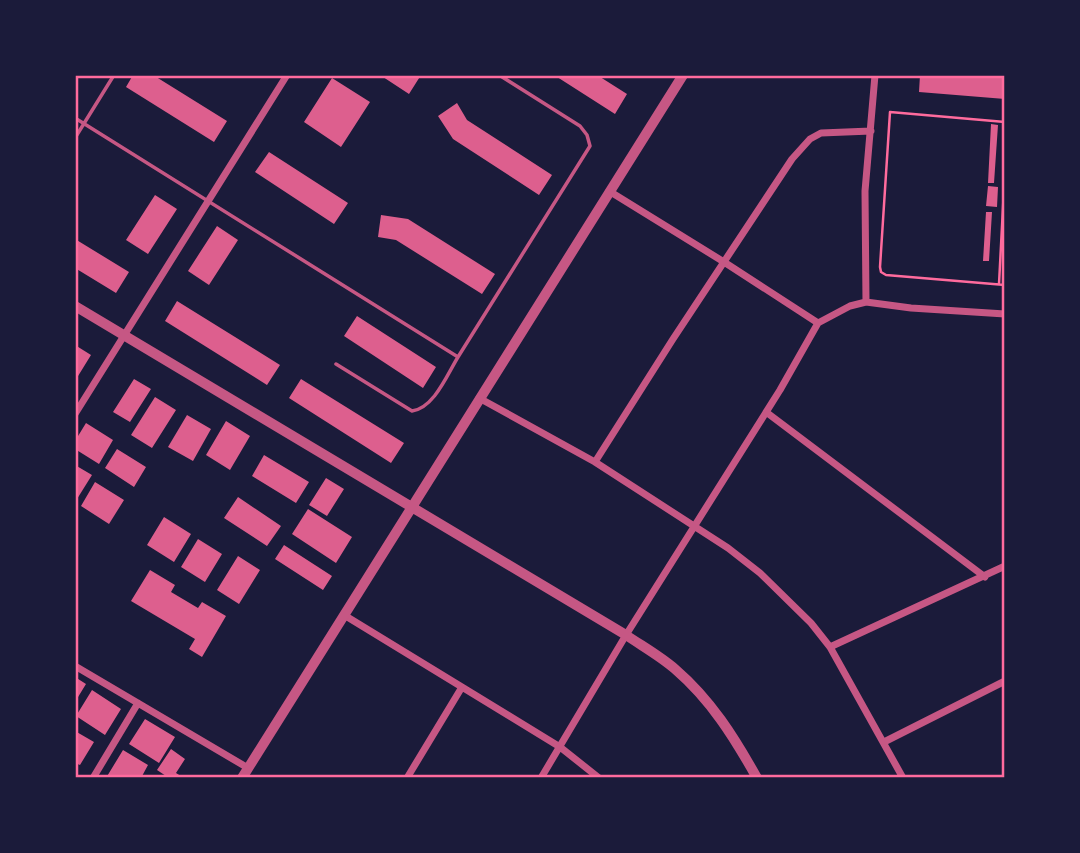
<svg xmlns="http://www.w3.org/2000/svg" width="1080" height="853" font-family="Roboto,sans-serif">
	<style>
		.building { fill: #dd5f8e }
		.lines { fill: none; stroke-linecap: round; stroke-linejoin: round }
		.path { stroke: #ff6b9d; stroke-width: 2.5 }
		.service { stroke: #c65784; stroke-width: 3.5 }
		.minor { stroke: #c65784; stroke-width: 7 }
		.tertiary { stroke: #c65784; stroke-width: 10 }
		.neatline { fill: none; stroke: #ff6b9d; stroke-width: 2.5 }
	</style>
	<rect width="100%" height="100%" fill="#1b1b3a"/>
	<path class="building" d="M133,75h20l74,46 -13,21 -88,-55z
		M380,75h41l-12,19z
		M554,75h43l30,19 -12,20z
		M920,75h85v24l-86,-7z
		M332,78l38,24 -29,45 -37,-25z
		M457,103l10,17 85,55 -13,20 -86,-56 -15,-23z
		M991,124l7,1 -4,58h-6z
		M269,152l79,51 -14,21 -79,-52z
		M988,186l10,1 -1,20 -11,-1z
		M155,195l22,14 -29,45 -22,-14z
		M986,212h6l-3,49h-6z
		M381,215l27,4 87,55 -13,20 -86,-54 -18,-3z
		M217,226l21,14 -29,45 -21,-14z
		M75,239l54,33 -13,21 -41,-25z
		M177,301l103,64 -13,20 -102,-64z
		M357,316l79,51 -13,21 -79,-52z
		M75,345l16,10 -16,26z
		M134,379l17,10 -21,33 -17,-10z
		M301,379l103,64 -13,20 -102,-65z
		M155,397l21,13 -24,38 -21,-13z
		M187,415l24,14 -18,32 -25,-14z
		M226,421l24,15 -20,34 -24,-15z
		M86,423l27,17 -14,24 -24,-15v-8z
		M117,449l29,18 -12,20 -29,-19z
		M264,455l45,27 -13,21 -44,-27z
		M75,465l17,10 -15,24 -2,-1z
		M326,478l18,11 -17,27 -18,-11z
		M95,482l29,18 -15,24 -28,-18z
		M238,497l43,29 -14,20 -43,-28z
		M308,509l44,28 -16,26 -44,-29z
		M164,517l27,17 -17,28 -27,-17z
		M198,539l24,15 -17,28 -24,-15z
		M284,545l48,31 -9,14 -48,-31z
		M238,556l22,14 -21,34 -22,-14z
		M150,570l25,15 -4,7 27,16 4,-6 24,14 -24,41 -13,-8 6,-10 -64,-38z
		M75,677l11,7 -11,18z
		M92,690l29,19 -16,26 -29,-19z
		M145,719l30,18 -16,26 -30,-19z
		M75,731l19,11 -14,23 -5,-2z
		M171,749l14,10 -9,14 8,5h-15l-12,-8z
		M123,750l25,15 -7,13h-35z"/>
	<g class="lines">
		<path class="path" d="M1005,122l-115,-10 -10,155 1,5 5,3 119,10
			M999,284l6,-115"/>
		<path class="service" d="M75,118l383,239 132,-211 -3,-11 -7,-9 -81,-51
			M75,138l39,-63
			M336,364l76,47c22,-3 35,-36 46,-54"/>
		<path class="minor" d="M609,191l115,71 94,61
			M866,302l-1,-111 10,-116
			M479,398l116,64 133,86 32,25 51,50 19,24 73,131
			M766,412l219,165
			M75,414l212,-339
			M595,462l78,-123 119,-180 18,-20 11,-6 50,-2
			M344,615l216,132 39,31
			M830,647l175,-81
			M75,666l173,102
			M884,742l121,-61
			M93,778l45,-75
			M407,778l55,-91
			M541,778l85,-143 154,-245 38,-67 32,-17 16,-4 45,6 94,6"/>
		<path class="tertiary" d="M75,306l551,329c16,11 34,21 49,34 36,31 59,68 82,109
			M242,778l441,-703"/>
	</g>
	<rect width="1080" height="853" fill="none" stroke="#1b1b3a" stroke-width="154"/>
	<rect x="77" y="77" width="926" height="699" class="neatline"/>
</svg>
